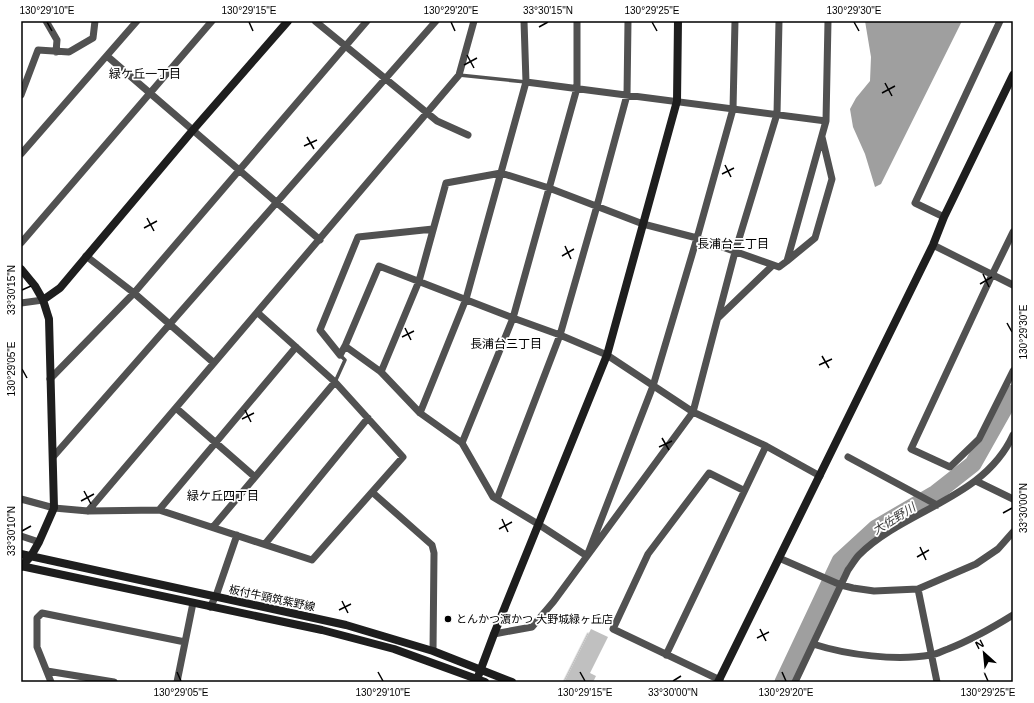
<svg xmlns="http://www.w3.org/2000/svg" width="1034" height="703" font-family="Arial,'Noto Sans JP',sans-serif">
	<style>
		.water { fill: #9f9f9f }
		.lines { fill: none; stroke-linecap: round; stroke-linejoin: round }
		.river { stroke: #9f9f9f; stroke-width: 17 }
		.building { fill: #c0c0c0; filter: url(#shadow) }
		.lane { stroke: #515151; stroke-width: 3.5 }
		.street { stroke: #515151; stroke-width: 7 }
		.secondary { stroke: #1e1e1e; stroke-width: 8 }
		.ticks { fill: none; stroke: #000; stroke-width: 1.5 }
		.poi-dot { fill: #000; stroke: #fff; stroke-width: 1.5 }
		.labels { text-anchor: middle; stroke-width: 3.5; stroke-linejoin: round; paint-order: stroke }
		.street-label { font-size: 11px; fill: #000; stroke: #fff }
		.poi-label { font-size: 11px; fill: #000; stroke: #fff; text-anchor: start }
		.neighbourhood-label { font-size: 12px; fill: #000; stroke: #fff }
		.water-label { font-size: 12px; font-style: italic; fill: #404040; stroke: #fff }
		.neatline { fill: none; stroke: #000; stroke-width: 1.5 }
		.ticks-label { font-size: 10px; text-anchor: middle; fill: #000 }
	</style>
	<defs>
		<filter id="shadow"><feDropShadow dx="-3.5" dy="3.5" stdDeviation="0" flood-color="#0004"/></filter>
	</defs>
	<rect width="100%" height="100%" fill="#fff"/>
	<path class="water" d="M865,21h97l-81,163 -6,3 -10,-33 -12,-27 -3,-18 6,-11 14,-17 1,-24z"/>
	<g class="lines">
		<path class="river" d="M783,682l57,-121 36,-33 60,-35 37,-29 40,-71"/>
	</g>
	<path class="building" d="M591,629l17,8 -18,36 6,3 -3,6h-27l-1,-1z"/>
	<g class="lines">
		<path class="lane" d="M459,75l67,7
			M335,382l10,-22 -5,-5"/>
		<path class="street" d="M46,21l11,19 -1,12
			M315,21l122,100 31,14
			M107,56l213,184
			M526,82l300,39
			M21,95l17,-45 31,2 24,-14 2,-17
			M21,154l116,-133
			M944,217l-29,-14 85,-182
			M433,229l-75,8 -38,93 20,25 5,-9 34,-80 134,52 47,17 47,20 86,57 73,34 54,30
			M1013,232l-21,43 -81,174 39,18 29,-28 34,-68
			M21,243l191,-222
			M933,245l80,40
			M86,256l48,37 80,70
			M787,261l28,-23 17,-59 -10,-42
			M21,303l22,-3
			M718,318l55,-53
			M345,346l36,26 39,41 42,30 31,54 45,27 49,32 66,-170 44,-148 36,-129 2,-88
			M381,372l38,-91 27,-98 55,-10 48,15 94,36 54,14 82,29 8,-6 39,-140 2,-100
			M50,379l84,-86 233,-272
			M176,408l79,69
			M420,413l46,-114 60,-217 -2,-61
			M462,443l51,-125 64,-230v-67
			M53,457l383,-436
			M848,457l89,48
			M976,481l37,18
			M372,492l60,53 2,8 -1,98
			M21,499l33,9 34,3 71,-1 153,50 91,-103 -68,-75 -77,-69
			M497,499l63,-164 37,-129 30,-111 1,-74
			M159,510l137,-163
			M88,511l371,-436 15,-54
			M213,527l122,-145
			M21,536l18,6
			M265,544l103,-126
			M779,558l62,27 12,3 21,3 44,-2 58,-25 22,-15 15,-17
			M918,589l19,93
			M210,607l6,-11 21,-61
			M494,634l38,-7 22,-26 139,-189 42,-160 42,-138 2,-93
			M813,644c34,11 83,17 118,11 6,-1 11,-4 17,-6 23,-9 44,-21 65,-34
			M666,655l100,-209
			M47,671l67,11
			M720,680l-107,-51 35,-75 61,-81 34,17
			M51,682l-14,-35v-29l5,-5 143,29
			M177,682l16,-79
			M795,682l53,-112c4,-5 7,-11 11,-15 46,-46 125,-56 154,-120"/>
		<path class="secondary" d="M21,269l14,17 8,14 6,19 5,189 -15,34 -8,14 -10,11
			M43,300l17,-12 133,-158 95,-109
			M21,554l325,71 87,26 79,31
			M21,566l301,64 72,19 91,33
			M476,682l18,-48 113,-279 70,-254 1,-80
			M718,682l215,-437 11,-28 69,-142"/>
	</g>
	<path class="ticks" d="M47,22l5,9M249,22l4,9M451,22l4,9M652,22l5,9M854,22l5,9M539,27l9,-5M467,55l7,13M464,65l13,-7M885,83l7,13M882,93l13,-7M307,137l7,12M304,146l13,-6M725,165l6,12M722,174l12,-6M147,218l7,13M144,228l13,-7M565,246l6,13M562,256l12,-7M983,274l6,13M980,284l12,-7M22,290l9,-4M1007,323l5,9M405,328l6,12M402,337l12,-6M822,356l7,12M819,365l13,-6M22,369l5,9M245,410l6,12M242,419l12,-6M662,438l7,12M659,447l13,-6M84,491l7,13M81,501l13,-7M1003,513l9,-5M502,519l6,13M499,529l13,-7M22,531l9,-5M920,547l6,13M917,557l12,-7M342,601l6,12M339,610l12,-6M760,629l6,12M757,638l12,-6M177,672l4,9M378,672l5,9M580,672l5,9M782,672l4,9M984,672l4,9M673,681l8,-5"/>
	<circle class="poi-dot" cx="448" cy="619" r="4"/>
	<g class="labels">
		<g class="street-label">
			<text transform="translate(272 598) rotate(12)" y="4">板付牛頸筑紫野線</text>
		</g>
		<g class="poi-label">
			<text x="456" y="623">とんかつ濵かつ 大野城緑ヶ丘店</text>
		</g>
		<g class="neighbourhood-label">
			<text x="145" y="78">緑ケ丘一丁目</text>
			<text x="733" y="248">長浦台二丁目</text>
			<text x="506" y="348">長浦台三丁目</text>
			<text x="223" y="500">緑ケ丘四丁目</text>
		</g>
		<g class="water-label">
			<text transform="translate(894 519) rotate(-32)" y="4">大佐野川</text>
		</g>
	</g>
	<rect width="1034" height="703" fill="none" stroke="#ffffff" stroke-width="44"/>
	<g transform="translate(984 653) rotate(333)" stroke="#ffffff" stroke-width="3" paint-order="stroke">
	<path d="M0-3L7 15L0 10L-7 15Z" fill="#000000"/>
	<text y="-6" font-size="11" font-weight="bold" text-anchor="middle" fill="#000000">N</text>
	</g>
	<rect x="22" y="22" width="990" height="659" class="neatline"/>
	<g class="ticks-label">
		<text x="47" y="14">130°29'10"E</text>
		<text x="249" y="14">130°29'15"E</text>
		<text x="451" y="14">130°29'20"E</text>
		<text x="548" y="14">33°30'15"N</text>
		<text x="652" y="14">130°29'25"E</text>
		<text x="854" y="14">130°29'30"E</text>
		<text transform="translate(11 290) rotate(-90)" y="4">33°30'15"N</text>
		<text transform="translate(1023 332) rotate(-90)" y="4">130°29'30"E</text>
		<text transform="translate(11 369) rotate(-90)" y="4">130°29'05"E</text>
		<text transform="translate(1023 508) rotate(-90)" y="4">33°30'00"N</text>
		<text transform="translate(11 531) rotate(-90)" y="4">33°30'10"N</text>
		<text x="181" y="696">130°29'05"E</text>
		<text x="383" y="696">130°29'10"E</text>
		<text x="585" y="696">130°29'15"E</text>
		<text x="673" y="696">33°30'00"N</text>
		<text x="786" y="696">130°29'20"E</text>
		<text x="988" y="696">130°29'25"E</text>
	</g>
</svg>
